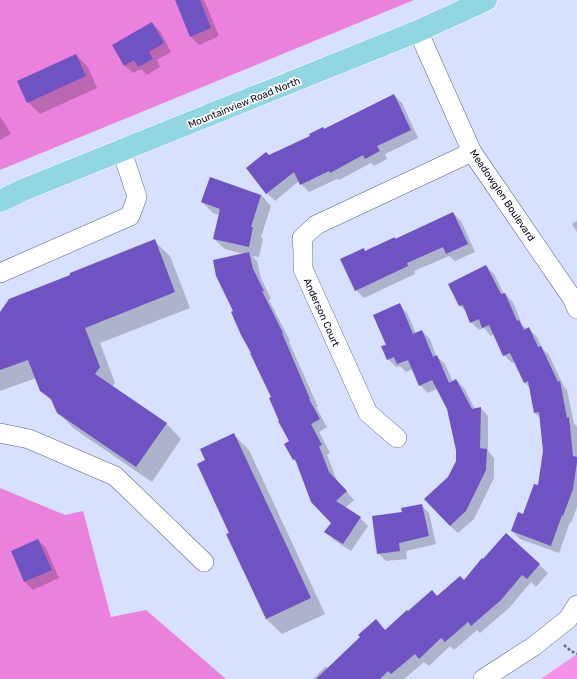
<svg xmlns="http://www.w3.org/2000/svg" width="577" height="679" font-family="Rubik,sans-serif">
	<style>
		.green { fill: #f392e7 }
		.forest { fill: #ea82dd }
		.shadow { fill: #0003 }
		.building { fill: #7053c3 }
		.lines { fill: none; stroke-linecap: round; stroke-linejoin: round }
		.minor-casing { stroke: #58648e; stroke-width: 20 }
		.major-casing { stroke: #fff; stroke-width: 23 }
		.path { stroke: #686e84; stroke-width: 2.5; stroke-dasharray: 3 2; stroke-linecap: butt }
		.minor { stroke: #fff; stroke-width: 19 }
		.major { stroke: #91d6e2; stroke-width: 22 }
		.labels { text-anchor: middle; stroke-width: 3.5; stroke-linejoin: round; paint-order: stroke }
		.street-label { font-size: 10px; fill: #070a1a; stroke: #fff }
	</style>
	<rect width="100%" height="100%" fill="#d7e0fd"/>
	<path class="green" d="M577,654v25h-36z"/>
	<path class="forest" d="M0,0h414l-414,170z
		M0,488l65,27 18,-4 28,106 35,-7 80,69h-226z"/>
	<path class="shadow" d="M182,0h21l2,2 14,34 -20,9 -8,-8z
		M152,23l8,8 11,21 -14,8 3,7 -13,8 -6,-6 -8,4 -8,-7z
		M76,55l12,12 9,21 -57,26 -12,-12z
		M394,95l8,8 16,35 -33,16 2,5 -13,7 -3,-3 -32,17 -2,-1 -28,13 -8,-8 -2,-3 -24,20 -8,-8 2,-37z
		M0,116l11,18 -11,6z
		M261,195l10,11 -10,31 2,2 -4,18 -7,-1 5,5 4,17 10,21 -2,1 21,41 -1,1 29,65h-2l11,20 -8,5 11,21 -3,2 10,26 17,19 -9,8 15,10 8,8 -17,25 -17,-11 -8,-8 6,-10 -34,-58 -4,-4 -8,-16 5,-3 -57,-129 10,-58 -19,-5 -11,-10 5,-24 -6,-2 -11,-11z
		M453,213l8,8 14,31 -20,9 -6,-5 -35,15 1,3 -51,24 -8,-8 10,-38 30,-12z
		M577,221v11l-5,-8z
		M154,241l16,15 20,52 -90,35 15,40 -3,4 54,36 15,16 -29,43 -79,-54 -15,-16 -3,-8 -14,-14 -5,-12 -36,13v-79z
		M486,266l8,8 10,20h1l8,8 9,23 5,4h2l8,8 5,11 7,7 15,32 3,3 7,34 3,2v81l-6,16 -1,-1 -11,31 -39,-14 -8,-8 12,-16 15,-29 5,-35 -4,-33 -5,-5 -5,-25 -5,-5 -10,-21 -3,1 -8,-8 -10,-21 -3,2 -7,-8 -5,2 -8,-8 -3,-9 -8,-7 -10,-21z
		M399,305l8,8 9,20 6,-2 8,8 6,17 9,8 8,18 3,-2 8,8 11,21 6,-1 7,8v35l6,7v20l-20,41 -16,14 -8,-7 -1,-48 8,-16v-12l-9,-42 -10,-20 -10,5 -8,-8 -7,-16 -7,3 -6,-6 -4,1 -8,-8 -1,-14z
		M234,435l15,15 76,164 -43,20 -16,-15 -36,-85 -24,-74z
		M421,505l8,8 7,31 -30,7 1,8 -21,2 -8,-8 25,-41z
		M506,535l42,38 -12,14 -5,-5 -22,26 -29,25 -3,-3 -23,20 -4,-4 -21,20 -5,-4 -20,17h-91l13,-13 2,3 33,-32 15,-16 10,10 22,-19 56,-31z
		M38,540l8,8 13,30 -26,12 -8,-8 -13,-31z"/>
	<path class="building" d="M175,0h25l11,28 -21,9z
		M152,22l12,21 -15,9 4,7 -15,8 -4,-7 -10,6 -12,-21z
		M76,54l10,22 -59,27 -10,-22z
		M394,94l17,36 -34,16 3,5 -15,8 -2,-4 -33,18 -1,-2 -29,14 -6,-13 -28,22 -20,-26 20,-16 3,3 41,-19 -1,-2 14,-7 1,2z
		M210,177l51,18 -10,32h2l-4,20 -36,-8 7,-30 -19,-7z
		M453,212l15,32 -22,10 -3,-7 -36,16 1,3 -53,25 -15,-32 24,-11 1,3 30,-14v2z
		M155,239l20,53 -90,36 15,39 -5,7 72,49 -31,44 -79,-54 -6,-14 -11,-8 -12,-31 -28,10v-58l9,-13 61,-24v-2z
		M249,252l4,17 11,22h-2l21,42h-1l28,66h-1l11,20 -9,5 11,21 -3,1 10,26 18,19 -11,10 25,16 -18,27 -19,-12 7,-9 -20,-21 -16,-43 -2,1 -9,-16 5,-3 -11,-20h1l-10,-23 2,-1 -21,-44h1l-10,-18 -10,-23 2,-1 -17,-35 -3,-16z
		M486,265l15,29 4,-1 12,28 2,-1 5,10 5,-3 9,20 3,-1 17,36 2,-1 7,37 2,-1 4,39 4,1v5l-4,27 -10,27 -1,-1 -11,31 -40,-15 7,-19 5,2 11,-30 4,1 5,-34 -4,-39 -5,1 -6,-32 -4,2 -14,-30 -7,3 -14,-31 -7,3 -3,-9 -9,4 -7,-18 -4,1 -11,-22z
		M400,303l13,31 9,-4 11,27 4,-2 12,28 7,-4 16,30 9,-2 -1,41 7,1 -1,21 -20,41 -16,15 -26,-27 24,-22 8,-16v-11l-9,-41 -15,-29 -13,6 -11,-26 -11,4 -3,-7 -7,3 -6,-14 5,-1 -13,-30z
		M234,433l77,165 -45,21 -40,-85 3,-1 -32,-69 8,-4 -5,-11z
		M422,504l7,32 -30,7 1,8 -23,3 -5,-38 30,-4 -1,-4z
		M506,533l34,31 -13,15 -5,-4 -21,25 -30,26 -3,-4 -23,20 -4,-4 -22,21 -4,-5 -24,20 -3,-3 -8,8h-64l44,-42 -2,-2 18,-16 9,11 22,-20 1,1 24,-21 5,6 23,-20 4,4 18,-22 1,1z
		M38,539l14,31 -28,12 -13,-31z"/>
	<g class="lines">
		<g class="minor-casing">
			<path id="minor" d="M418,31l54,121 100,146 5,11
				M0,273l130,-57 7,-19 -15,-46
				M0,433l29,6 86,37 89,86
				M397,438l-29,-25 -65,-144v-18l-1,-13 14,-13 156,-73
				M483,679l51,-33 34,-27 9,-14"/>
		</g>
		<g class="major-casing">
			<path id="major" d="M0,201l23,-11 395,-159 68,-31"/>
		</g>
		<path class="path" d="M564,645l7,6 6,3"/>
		<use href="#minor" class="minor"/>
		<use href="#major" class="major"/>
	</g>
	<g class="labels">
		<g class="street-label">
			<text transform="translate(244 102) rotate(-22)" y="4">Mountainview Road North</text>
			<text transform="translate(503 195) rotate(56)" y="4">Meadowglen Boulevard</text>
			<text transform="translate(322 312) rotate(66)" y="4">Anderson Court</text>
		</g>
	</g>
</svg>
